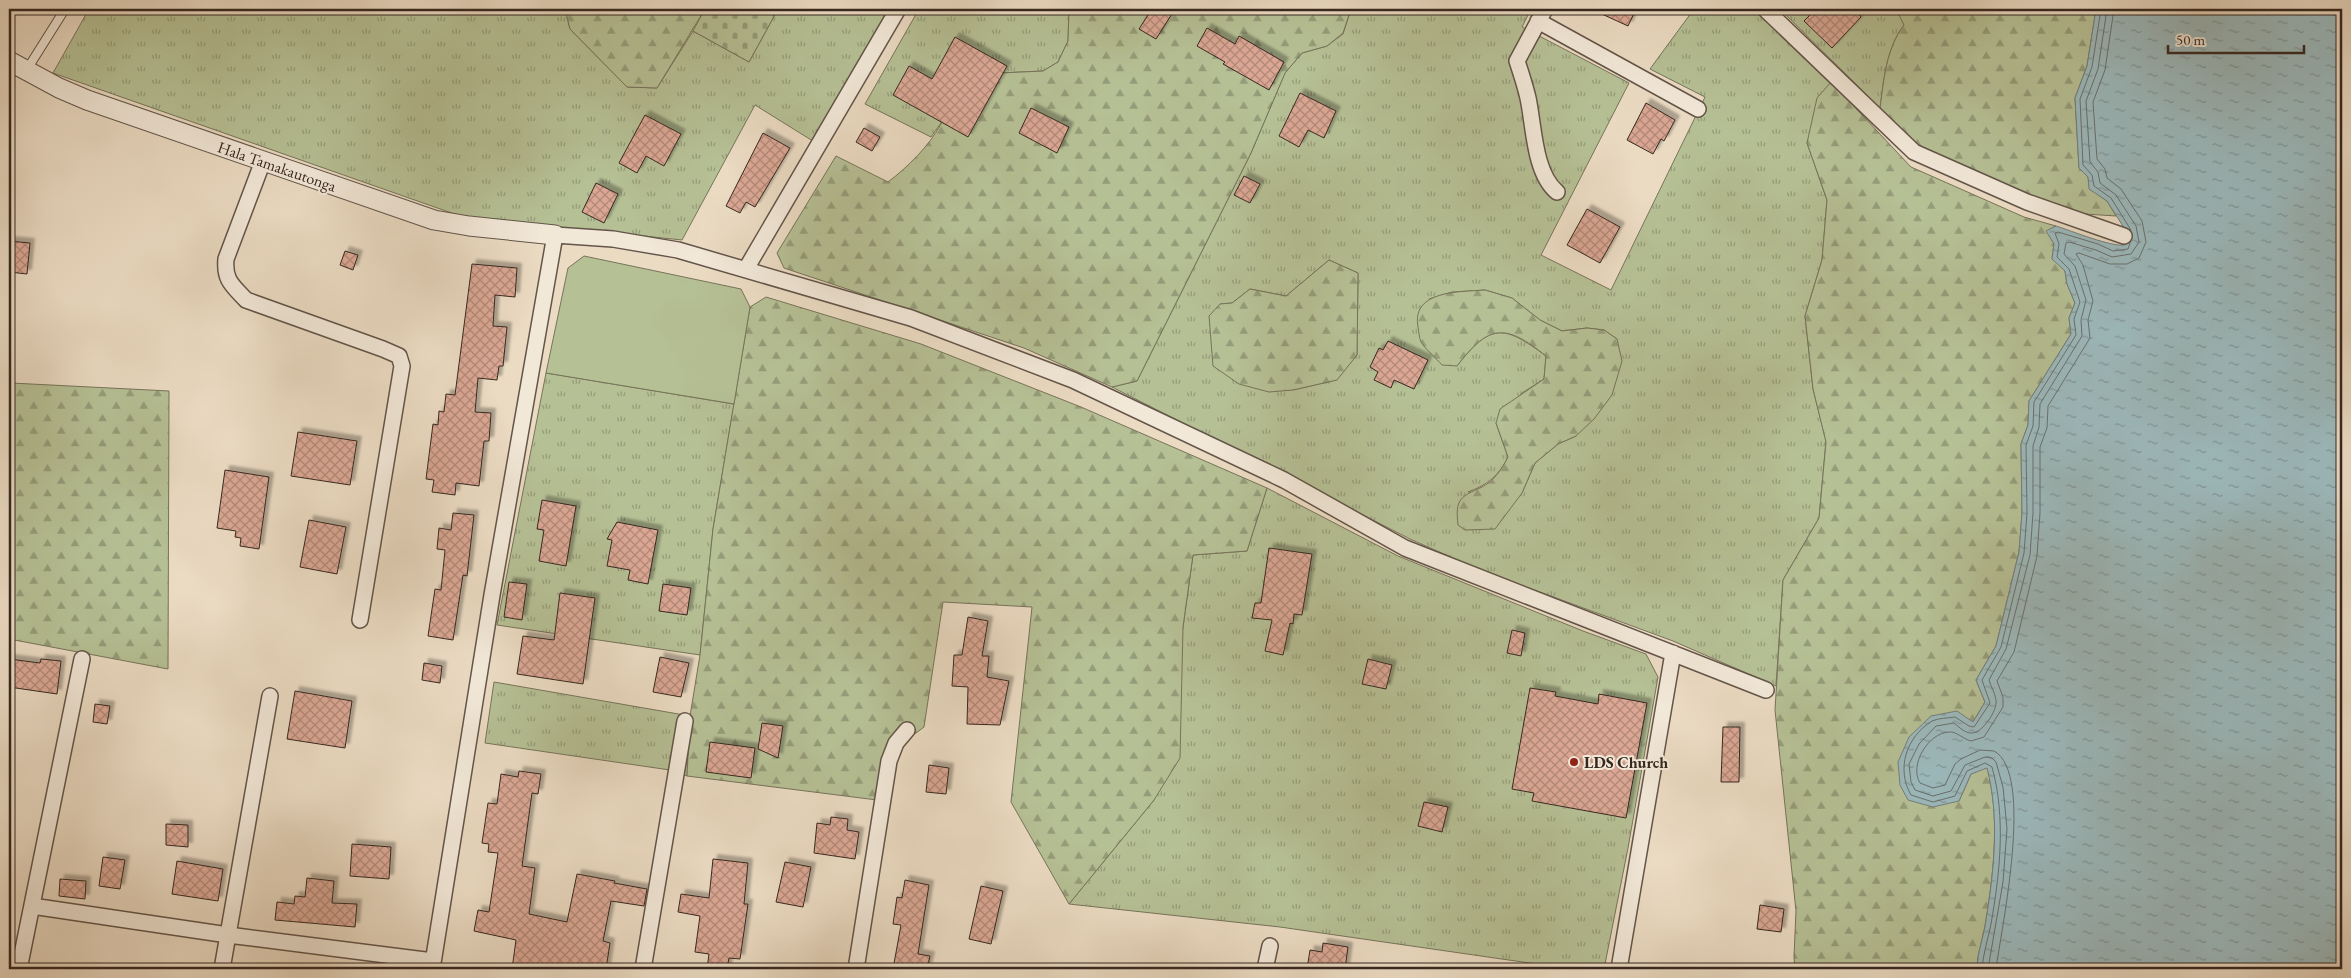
<svg xmlns="http://www.w3.org/2000/svg" width="2351" height="978" font-family="'EB Garamond',serif">
	<style>
		.grass { fill: url(#grass-tufts); stroke: #76745a; fill-rule: evenodd }
		.forest { fill: url(#forest-firs); stroke: #76745a }
		.cemetery { fill: url(#cemetery-stones); stroke: #76745a }
		.garden { fill: #b6c095; stroke: #76745a }
		.water { fill: url(#water-ripples); stroke: #737f7e }
		.lines { fill: none; stroke-linecap: round; stroke-linejoin: round }
		.shore { stroke: #69706e; stroke-width: 1 }
		.building { fill: url(#building-cross-hatch); stroke: #362820; filter: url(#shadow) }
		.service-casing { stroke: #635549; stroke-width: 10 }
		.minor-casing { stroke: #635549; stroke-width: 18 }
		.tertiary-casing { stroke: #635549; stroke-width: 21 }
		.service { stroke: #f2e8d8; stroke-width: 8 }
		.minor { stroke: #f2e8d8; stroke-width: 15 }
		.tertiary { stroke: #f2e8d8; stroke-width: 19 }
		.poi-dot { fill: #8f2418; stroke: #f2e8d8; stroke-width: 2 }
		.labels { text-anchor: middle; stroke-width: 4; stroke-linejoin: round; paint-order: stroke }
		.street-label { font-size: 16px; fill: #362820; stroke: #f2e8d8 }
		.poi-label { font-size: 16px; font-weight: bold; fill: #362820; stroke: #f2e8d8; text-anchor: start }
	</style>
	<defs>
		<pattern id="grass-tufts" width="24" height="20" patternUnits="userSpaceOnUse" patternTransform="scale(1.25)"><rect width="24" height="20" fill="#b6c095"/><path d="M3 7l-1-3M5 7V3M7 7l1-3M15 17l-1-3M17 17v-4M19 17l1-3" fill="none" stroke="#959c79"/></pattern>
		<pattern id="forest-firs" width="22" height="20" patternUnits="userSpaceOnUse" patternTransform="scale(1.25)"><rect width="22" height="20" fill="#b6c095"/><path d="M5 1l3.5 6h-7zM16 11l3.5 6h-7z" fill="#959c79"/></pattern>
		<pattern id="cemetery-stones" width="16" height="16" patternUnits="userSpaceOnUse" patternTransform="scale(1.25)"><rect width="16" height="16" fill="#b6c095"/><path d="M2 7V4a2 2 0 0 1 4 0v3zM10 15v-3a2 2 0 0 1 4 0v3z" fill="#959c79"/></pattern>
		<pattern id="water-ripples" width="26" height="14" patternUnits="userSpaceOnUse" patternTransform="scale(1.25)"><rect width="26" height="14" fill="#9cb9bc"/><path d="M2 4q2-2 4 0t4 0M15 11q2-2 4 0t4 0" fill="none" stroke="#809698"/></pattern>
		<pattern id="building-cross-hatch" width="8" height="8" patternUnits="userSpaceOnUse" patternTransform="scale(1.25)"><rect width="8" height="8" fill="#dba794"/><path d="M0 0l8 8M0 8l8-8" fill="none" stroke="#b28878"/></pattern>
		<filter id="shadow"><feDropShadow dx="4.5" dy="-4.5" stdDeviation="1" flood-color="#0004"/></filter>
	</defs>
	<rect width="100%" height="100%" fill="#ebdbc3"/>
	<filter id="stains"><feTurbulence type="fractalNoise" baseFrequency=".004" numOctaves="4"/><feColorMatrix values="0 0 0 0 .2 0 0 0 0 .09 0 0 0 0 .02 0 0 0 .5 -.17"/></filter>
	<radialGradient id="worn" r=".72"><stop offset=".6" stop-color="#630" stop-opacity="0"/><stop offset="1" stop-color="#630" stop-opacity=".3"/></radialGradient>
	<path class="grass" d="M89,9h476l5,20 57,58 30,1 36,-57 56,31 29,-53h115l-77,134 -61,-38 -73,135 -115,-12 -84,-4 -430,-151z
		M919,9h150l-1,32 -10,21 -15,9 -43,2 -50,20 -9,30 -10,14 -66,-33z
		M1351,9h180l-9,18 107,56 -88,172 70,35 94,-193 -55,-28 44,-60h58l18,13 61,60 -24,61 20,57 -5,60 -17,56 8,73 13,52 -7,77 -36,62 -7,106 -103,-45 -193,-71 -70,-31 -298,-152 25,-6 114,-228 34,-80 17,-20 25,-7 16,-12zM1329,260l29,13 -1,82 -21,25 -43,10 -73,-86 12,-1 18,-14 36,7zM1485,290l27,8 28,22 22,11 25,-3 17,2 13,9 -41,97 -18,8 -23,19 -13,30 -54,-1c19,-7 31,-16 40,-35l-12,-34 26,-30 22,-14 2,-23c-42,-31 -55,-34 -89,10l-28,-67 23,-7z
		M1780,9h107l13,6 4,10c-18,24 -20,54 -24,83z
		M546,373l188,31 -21,125 -13,126 -203,-30z
		M1267,488l131,68 185,75 63,23 12,23 -30,171 -24,121h-33l-291,-42 -211,-23 85,-104 29,-173 10,-72 54,-4z
		M494,682l196,34 -3,60 -17,-6 -185,-27z"/>
	<path class="forest" d="M565,9h140l-48,79 -30,-1 -57,-58z
		M1069,9h282l-8,24 -16,13 -25,7 -17,20 -34,80 -114,228 -25,6 -88,-39 -240,-80 -7,-15 59,-97 52,26c20,-15 41,-36 53,-58 4,-9 6,-21 9,-31l50,-20 43,-2 15,-9 10,-21z
		M1887,9h209l-9,57 -12,32 4,70 9,9 2,12 17,12 9,15 -47,-3 -153,-65 -36,-40c4,-29 6,-59 24,-83l-5,-10z
		M1831,82l80,85 113,50 32,9 -9,5 7,13 -2,14 13,13 2,13 8,19 -6,15 2,16 -42,67 -1,24 -7,19 1,69 -3,39 -23,94 -20,34 9,22 -12,20 -14,79 12,-27 16,-7c13,50 7,102 -1,153 -2,16 -9,33 -9,49h-182l-1,-12 2,-46 -21,-201 8,-130 36,-62 7,-76 -13,-53 -8,-73 17,-56 5,-60 -20,-57 10,-45z
		M1329,260l29,13 -1,82 -20,25 -44,10 -24,2 -30,-8 -26,-18 -4,-50 11,-12 12,-1 18,-14 36,7z
		M1485,290l27,8 28,22 22,11 25,-3 17,2 13,9 5,22 -10,34 -18,24 -18,17 -18,8 -23,19 -13,30 -27,36 -30,1 -7,-5c-3,-26 2,-28 24,-38 12,-6 20,-18 26,-30l-12,-34 4,-14 44,-30 2,-23c-41,-33 -57,-32 -89,10l-15,-1c-6,-7 -16,-15 -21,-23 -2,-4 -2,-11 -3,-15 -7,-37 42,-35 67,-37z
		M766,297l155,47 160,63 186,81 -20,63 -54,4 -10,72 -3,131 -26,42 -85,104 -58,-102 21,-195 -89,-5 -19,125 -24,18 -23,55 -190,-24 3,-60 10,-61 13,-126 37,-222z
		M11,383l158,8 -1,278 -159,-30v-240z"/>
	<path class="cemetery" d="M705,9h73l-29,53 -56,-31z"/>
	<path class="garden" d="M584,256l157,33 9,18 -16,97 -188,-31 22,-105z"/>
	<path class="water" d="M2096,9h246v960h-365c0,-16 7,-33 9,-49 8,-50 14,-102 1,-152l-16,6 -12,27 -26,6 -25,-7 -8,-15 -2,-23 11,-25 22,-21 26,-5 16,11 12,-20 -9,-22 20,-34 23,-94 3,-39 -1,-69 7,-19 1,-24 42,-67 -2,-16 6,-15 -8,-19 -2,-13 -13,-12 2,-15 -8,-13 10,-5c16,5 55,21 69,19l3,-6 -2,-8 -19,-30 -18,-12 -1,-12 -9,-9 -4,-70 12,-32z"/>
	<g class="lines">
		<path class="shore" d="M2101,9l-9,58 -12,32 3,66 9,10 2,11 17,12 20,32
			M1982,969c1,-15 6,-30 9,-45 9,-51 15,-107 1,-157l-7,-4 -18,8 -12,25 -22,6 -22,-7c-15,-26 -5,-58 21,-74 6,-3 17,-3 23,-4l14,9 5,1 16,-24 -8,-23 19,-33 23,-94 3,-40 -1,-68 7,-19 1,-24 42,-67 -2,-16 6,-17 -11,-33 -12,-12 2,-13 -4,-11 3,-1 40,12 15,7 15,-2 4,-12
			M1988,969l15,-87 4,-53 -4,-42 -7,-25 -4,-4 -7,-1 -20,8 -14,26 -18,5 -18,-6 -4,-8 -2,-18 10,-20 17,-18 18,-3c5,4 11,10 17,10 11,1 27,-23 25,-33 -1,-7 -5,-13 -7,-20l17,-31 24,-94 3,-42v-67l6,-19 1,-23 42,-68 -1,-16 5,-20 -11,-34 -11,-12 2,-11 3,-1 27,8 16,7 19,-3 8,-12 -3,-16 -20,-31 -16,-12 -2,-11 -8,-10 -4,-61 12,-32 9,-60
			M1996,969c5,-39 39,-196 -2,-218l-14,-1 -19,9 -6,5 -10,21 -12,3 -13,-5c-11,-18 8,-50 29,-51 7,-1 14,7 22,9l13,-4 19,-30v-10l-6,-16 17,-29 23,-96 3,-43v-66l7,-19 1,-22 42,-68 -2,-18 5,-19 -10,-36 -7,-11 3,-1 31,11h17l12,-6 7,-16 -4,-21 -21,-32 -14,-11 -2,-9 -8,-10 -4,-57 12,-32 9,-61"/>
	</g>
	<path class="building" d="M1152,9h23l-19,30 -17,-10z
		M1591,9h45l-8,17z
		M1816,9h37l8,8 -29,31 -28,-27z
		M1207,28l28,16 4,-8 45,26 -15,28 -46,-26 2,-2 -28,-16z
		M955,37l52,29 -39,71 -75,-42 16,-29 23,13z
		M1300,93l36,18 -12,27 -16,-8 -9,17 -20,-11z
		M1646,103l29,17 -11,21 -3,-2 -8,15 -26,-14z
		M1031,108l38,19 -12,26 -38,-20z
		M645,115l36,19 -17,32 -18,-10 -9,17 -18,-10z
		M864,128l16,9 -8,14 -16,-9z
		M763,133l27,15 -35,59 -9,-5 -6,11 -14,-7z
		M1244,176l16,8 -10,19 -16,-8z
		M596,183l22,11 -14,29 -22,-11z
		M1587,209l33,18 -20,36 -33,-18z
		M9,241l21,2 -3,31 -18,-2z
		M345,251l13,4 -5,15 -13,-5z
		M472,264l45,4 -2,29 -20,-2 -2,31 14,1 -4,39h-4l-2,14 -19,-2 -3,34 16,1 -2,28h-5l-5,45 -23,-3 -1,12 -23,-3 2,-12 -8,-1 7,-55 5,1 1,-14 5,1 2,-18 9,1z
		M1388,341l40,19 -14,29 -20,-9 -3,8 -17,-8 4,-8 -8,-5 9,-19 4,2z
		M298,432l59,9 -7,44 -59,-9z
		M225,470l44,7 -10,72 -19,-3 1,-8 -6,-1 1,-6 -19,-3z
		M542,500l34,6 -10,60 -27,-5 5,-31 -7,-1z
		M453,513l21,2 -7,61 -4,-1 -10,65 -25,-4 7,-47 6,1 4,-40 -8,-1 2,-21 12,2z
		M309,520l37,7 -9,47 -37,-7z
		M617,522l41,8 -10,54 -20,-4 2,-10 -23,-4 5,-26 -5,-1z
		M1269,548l43,6 -10,61 -8,-1 -1,10 -3,-1 -7,32 -18,-4 7,-31 -20,-2 3,-15h6z
		M509,582l18,2 -5,36 -18,-3z
		M663,584l28,4 -4,27 -28,-4z
		M560,593l35,5 -12,86 -66,-10 6,-38 31,4z
		M968,617l20,4 -6,35h7l-2,21 22,4 -9,44 -33,-1 1,-37 -16,-1 2,-31h8z
		M1512,630l13,3 -4,23 -14,-3z
		M660,657l29,6 -8,34 -28,-5z
		M9,659l31,4 1,-4 20,2 -4,33 -48,-7z
		M1368,659l24,6 -6,24 -24,-5z
		M424,663l18,3 -2,17 -18,-3z
		M1530,688l26,4 -1,4 43,8 1,-10 48,9 -21,115 -94,-17 2,-8 -22,-4z
		M295,691l57,10 -7,47 -58,-9z
		M95,704l15,2 -3,18 -14,-2z
		M762,723l21,3 -5,32 -20,-9z
		M1723,727h17l-1,55h-18z
		M710,742l45,6 -4,30 -45,-6z
		M929,765l20,3 -3,26 -20,-2z
		M519,771l22,3 -3,20 -6,-1 -10,73 13,2 -6,46 38,8 10,-48 38,7 -1,2 33,6 -3,17 -33,-5 -8,40 7,2 -4,26h-94l4,-29 -42,-9 4,-21 11,2 9,-59 -10,-1 1,-8 -7,-1 6,-40 9,1 4,-30 17,3z
		M1424,802l24,5 -6,25 -24,-6z
		M831,817l17,2 -1,11 12,2 -4,27 -41,-6 3,-30 13,2z
		M166,824l22,1v22l-22,-2z
		M352,844l39,3 -2,32 -39,-3z
		M103,857l22,3 -5,29 -21,-3z
		M713,859l35,4 -4,41h4l-8,55 -11,-1 -2,11h-20l2,-15 -14,-2 5,-36 -22,-4 3,-18 28,4z
		M177,861l46,8 -5,32 -46,-7z
		M785,862l26,5 -8,40 -27,-5z
		M307,878l27,3 -2,22 25,1 -2,23 -80,-7 2,-18 17,2 1,-8 10,1z
		M60,879l26,2 -1,18 -26,-3z
		M905,880l24,5 -11,69 12,2 -3,13h-34l8,-44 -8,-1 4,-27 5,1z
		M981,886l22,5 -12,53 -22,-5z
		M1760,905l24,4 -3,23 -24,-3z
		M1323,943l25,4 -3,22h-38l3,-19 12,2z"/>
	<g class="lines">
		<g class="service-casing">
			<path id="service" d="M26,71l39,-62"/>
		</g>
		<g class="minor-casing">
			<path id="minor" d="M1545,9l-28,52c4,12 8,24 11,37 6,28 6,75 29,94
				M1765,9l149,143 113,50 97,34
				M1538,21l160,88
				M263,161l-37,98c-2,21 6,26 20,41l137,49 16,7 3,10 -42,254
				M746,269l152,-260
				M32,906l196,29 205,26
				M19,969l63,-310
				M222,969l48,-273
				M432,969l60,-374 63,-360 58,4 65,11 233,68 162,62 211,100 121,68 361,142
				M643,969l42,-248
				M856,969l33,-208 7,-18 11,-13
				M1265,969l5,-23
				M1619,969l54,-316"/>
		</g>
		<g class="tertiary-casing">
			<path id="tertiary" d="M9,61l50,27 28,12 347,120 35,6 86,9"/>
		</g>
		<use href="#service" class="service"/>
		<use href="#minor" class="minor"/>
		<use href="#tertiary" class="tertiary"/>
	</g>
	<circle class="poi-dot" cx="1574" cy="762" r="5"/>
	<g class="labels">
		<g class="street-label">
			<text transform="translate(277 166) rotate(19)" y="6">Hala Tamakautonga</text>
		</g>
		<g class="poi-label">
			<text x="1584" y="768">LDS Church</text>
		</g>
	</g>
	<rect width="2351" height="978" fill="none" stroke="#ebdbc3" stroke-width="30"/>
	<rect x="10" y="10" width="2331" height="958" fill="none" stroke="#362820" stroke-width="2.5"/>
	<rect x="15" y="15" width="2321" height="948" fill="none" stroke="#362820"/>
	<path d="M2168 45v8h136v-8" fill="none" stroke="#362820" stroke-width="2.5"/>
	<text x="2176" y="45" font-size="15" fill="#362820" stroke="#f2e8d8" stroke-width="4" paint-order="stroke">50 m</text>
	<rect width="100%" height="100%" filter="url(#stains)"/>
	<rect width="100%" height="100%" fill="url(#worn)"/>
</svg>
